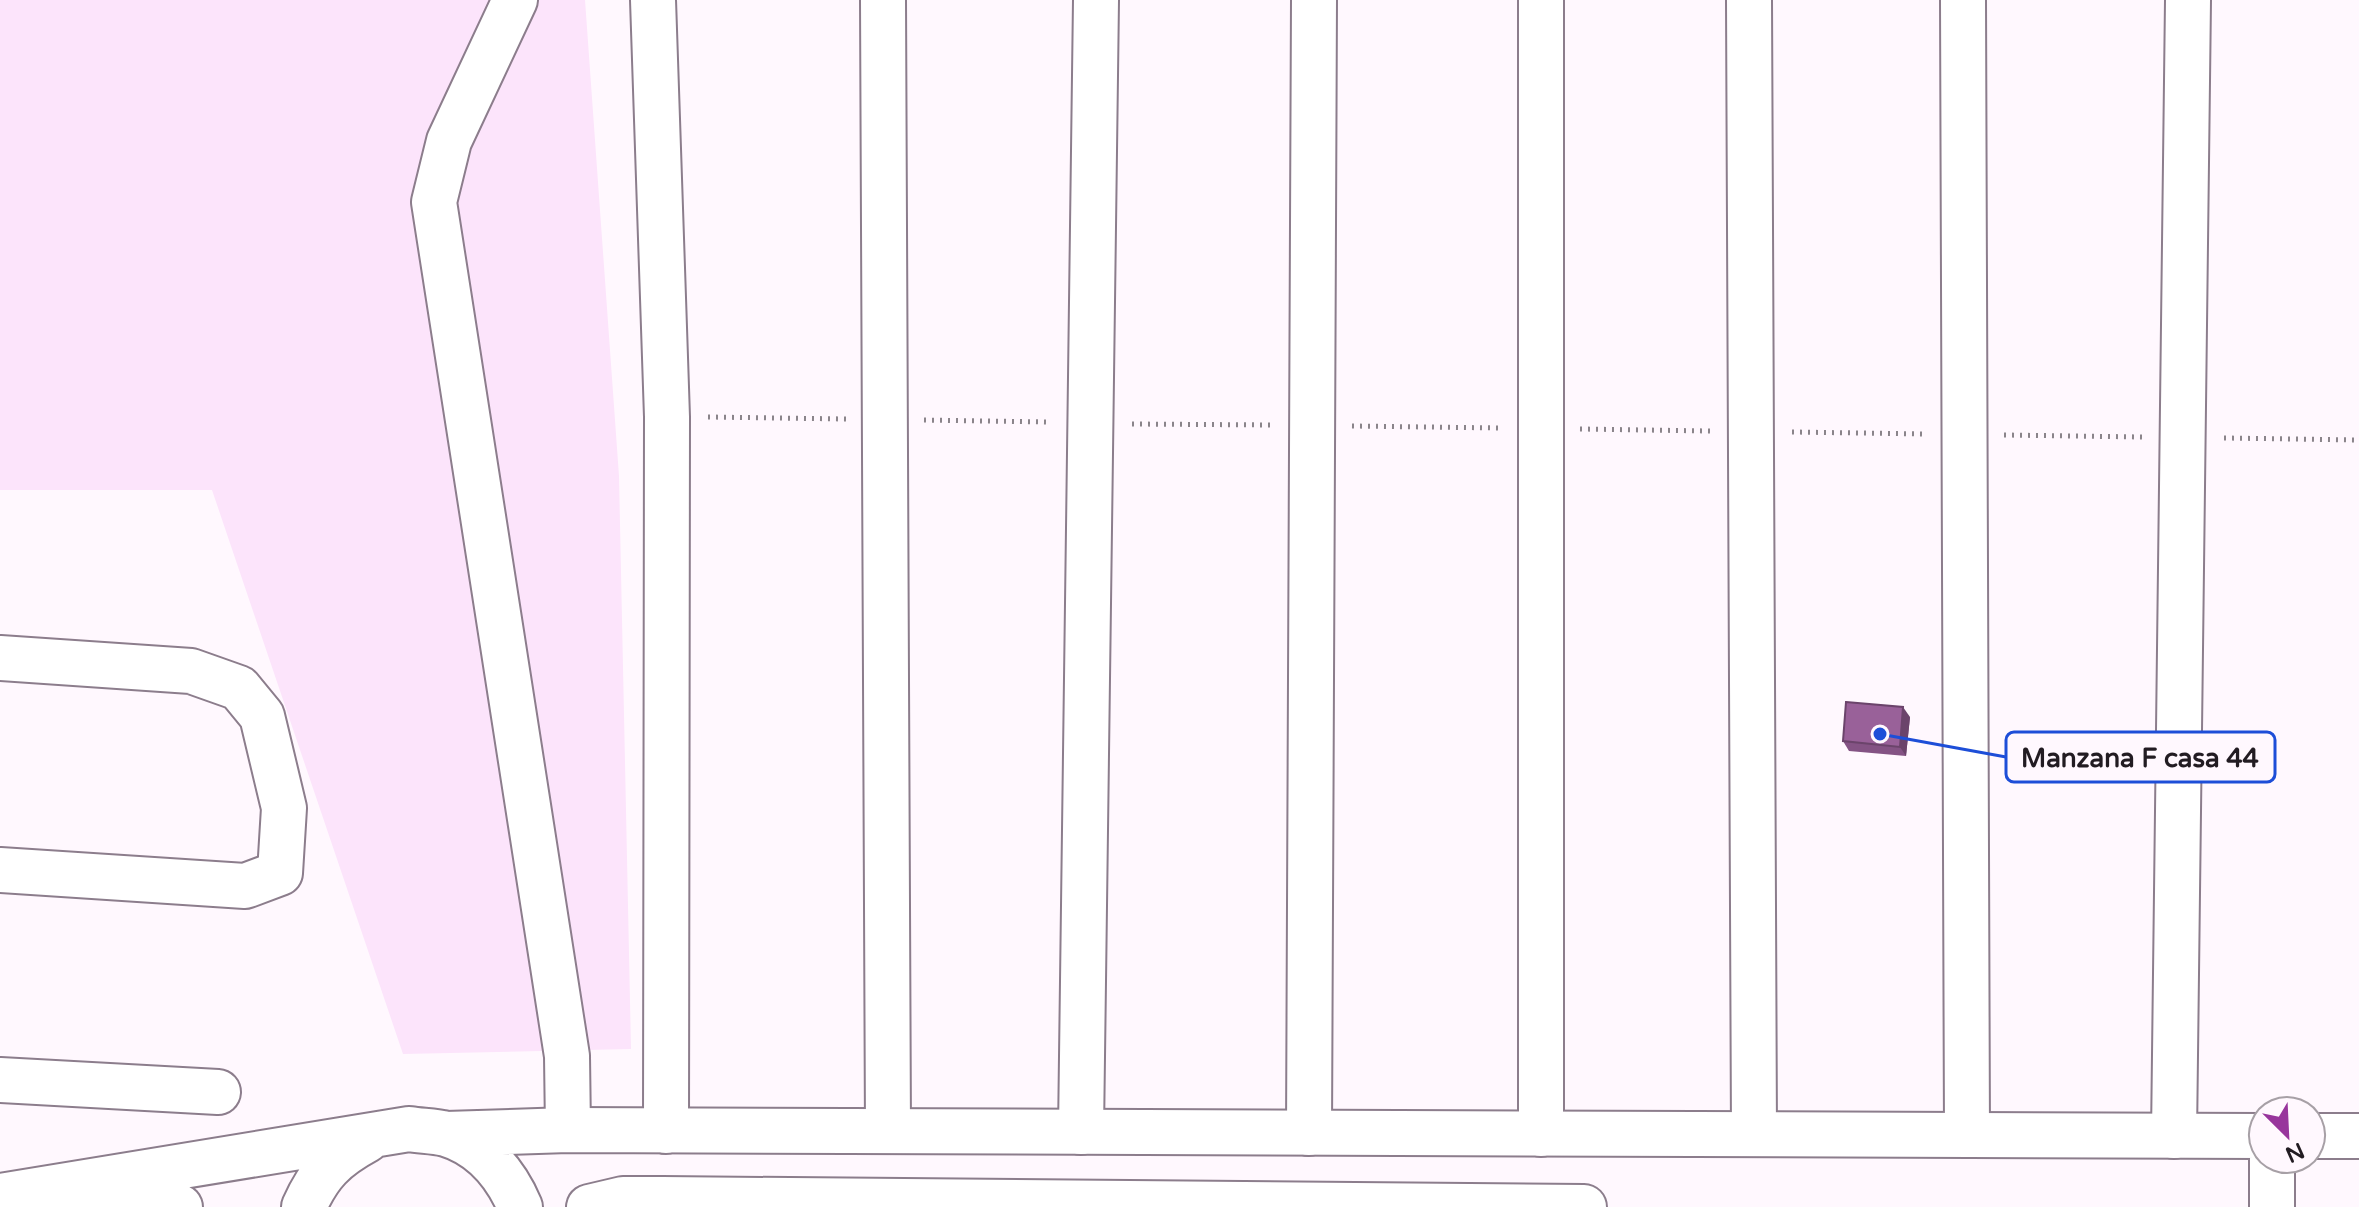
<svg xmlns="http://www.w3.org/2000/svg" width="2359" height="1207" font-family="'Varela Round',sans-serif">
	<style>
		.green { fill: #fce4fb }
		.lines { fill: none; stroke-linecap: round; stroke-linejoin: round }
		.street-casing { stroke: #8c7d8c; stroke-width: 48 }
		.secondary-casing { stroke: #8c7d8c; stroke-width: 48 }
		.path { stroke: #8a848a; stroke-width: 5; stroke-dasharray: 2 6; stroke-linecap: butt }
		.street { stroke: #fff; stroke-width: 44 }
		.secondary { stroke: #fff; stroke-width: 44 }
		.wall { fill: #845384 }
		.shaded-wall { fill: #6b446b }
		.building { fill: #996199; stroke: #6b446b; stroke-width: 2 }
		.leader { fill: none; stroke: #1d4ed8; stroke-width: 3 }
		.callout-dot { fill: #1d4ed8; stroke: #fff8fe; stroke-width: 3 }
		.callout { fill: #fff8fe; stroke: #1d4ed8; stroke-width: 3 }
		.callout-label { font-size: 26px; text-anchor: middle; font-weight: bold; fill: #221c22 }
	</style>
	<rect width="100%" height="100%" fill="#fff8fe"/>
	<path class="green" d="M0,0h585l34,476 12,573 -228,5 -191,-564h-212z"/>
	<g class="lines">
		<g class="street-casing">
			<path id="street" d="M515,0l-66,141 -15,61 133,854 1,74
				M653,0l14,417 -1,714
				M883,0l5,1131
				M1541,0v1134
				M1749,0l5,1134
				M1963,0l4,1135
				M0,658l191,13 48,17 23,28 22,92 -4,65 -35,13 -245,-16
				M0,1080l218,12
				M1081,1132l15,-1132
				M1309,1133l5,-1133
				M2174,1136l14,-1136"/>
		</g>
		<g class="secondary-casing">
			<path id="secondary" d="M446,1134l122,-4 1695,6
				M2311,1136h48
				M2272,1159v48
				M0,1196l409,-67c12,2 26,2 37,5 36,11 60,40 74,73
				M78,1204l102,3
				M304,1207c15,-34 30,-49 63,-67
				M589,1207l34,-8h39l922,8"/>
		</g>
		<path class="path" d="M708,417l138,2
			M924,420l126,2
			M1132,424l142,1
			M1352,426l150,2
			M1580,429l130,2
			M1792,432l134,2
			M2004,435l138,2
			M2224,438l135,2"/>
		<use href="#street" class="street"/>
		<use href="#secondary" class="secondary"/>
	</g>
	<path class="wall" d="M1910,717l-4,39 -57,-5 -6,-10z"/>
	<path class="shaded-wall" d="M1903,707l7,10 -4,39 -6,-9z"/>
	<path class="building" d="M1846,702l57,5 -3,40 -57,-6z"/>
	<path class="leader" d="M1880 734L2006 757"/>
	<circle class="callout-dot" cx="1880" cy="734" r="8"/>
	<rect class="callout" x="2006" y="732" width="269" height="50" rx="8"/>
	<g class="callout-label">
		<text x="2140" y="767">Manzana F casa 44</text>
	</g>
	<g transform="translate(2287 1135) rotate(156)"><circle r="38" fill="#fff8fe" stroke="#a7a0a6" stroke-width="2"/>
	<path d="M0-6L14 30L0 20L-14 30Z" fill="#98359c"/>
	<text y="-12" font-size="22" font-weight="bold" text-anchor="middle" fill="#221c22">N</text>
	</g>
</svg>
